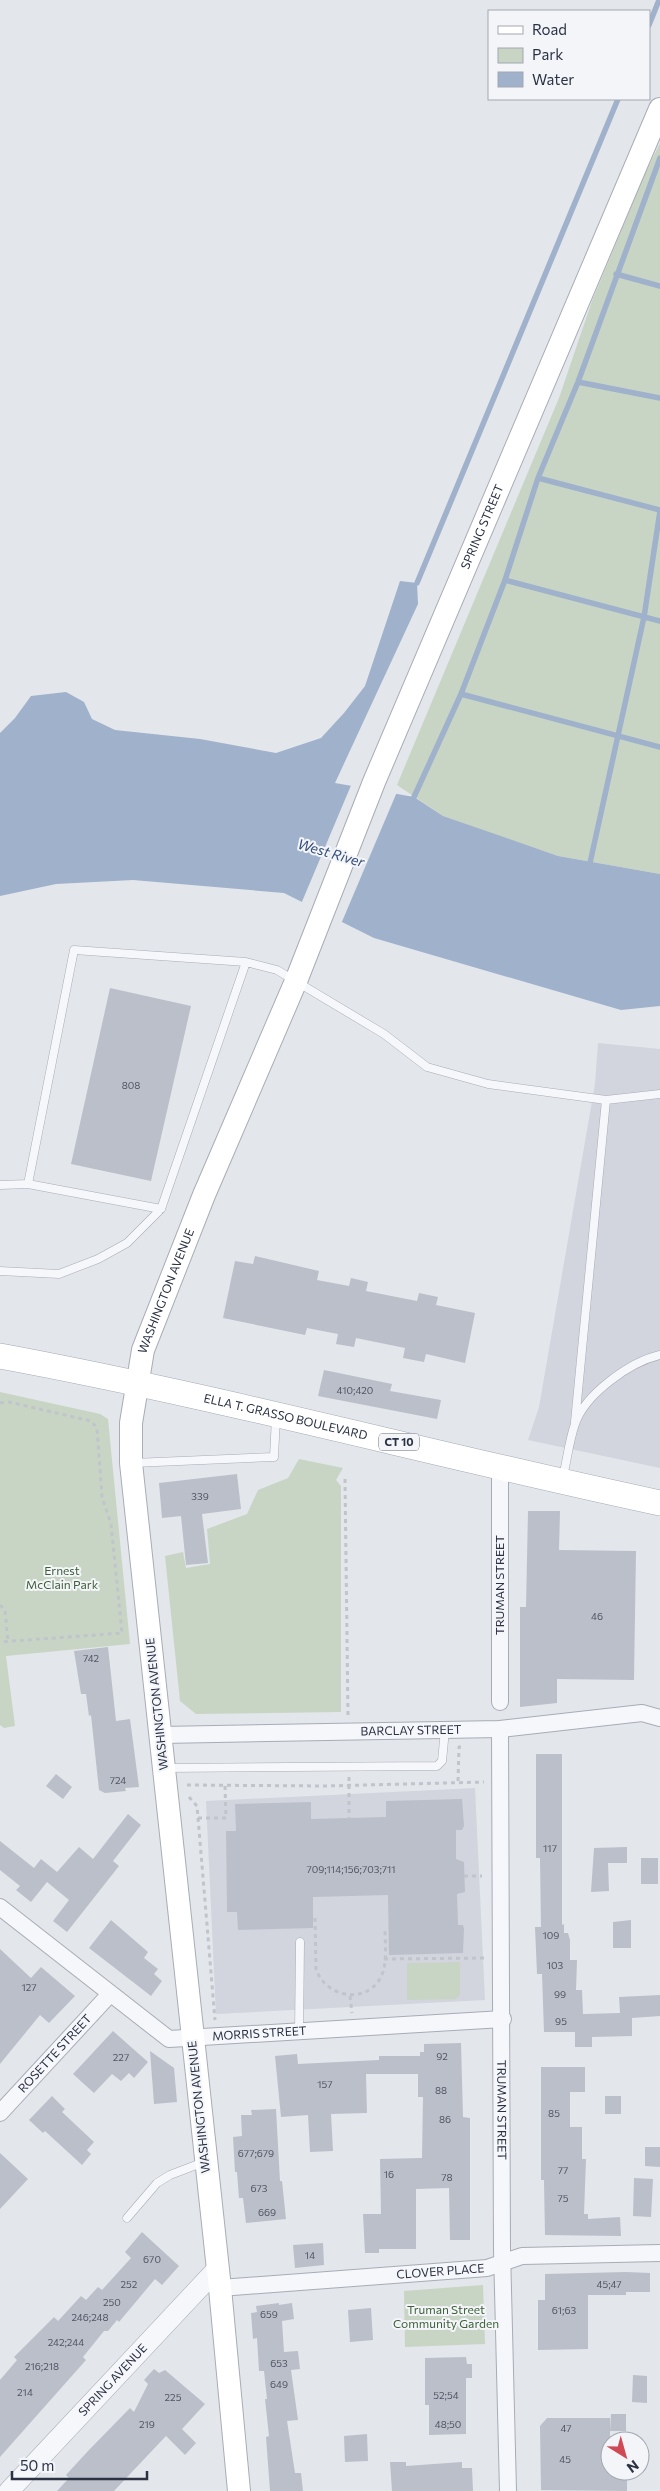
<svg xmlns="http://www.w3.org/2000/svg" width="660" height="2491" font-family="Commissioner,sans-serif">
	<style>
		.built { fill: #d2d5dd }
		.green { fill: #c8d5c5 }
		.water { fill: #9fb1cb }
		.pier { fill: #e3e6eb }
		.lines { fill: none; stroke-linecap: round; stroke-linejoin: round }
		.stream { stroke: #9fb1cb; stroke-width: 5.5 }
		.building { fill: #bbbfc9 }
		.service-casing { stroke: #a8acb6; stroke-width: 9 }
		.minor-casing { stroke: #a8acb6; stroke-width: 18 }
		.tertiary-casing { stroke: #a8acb6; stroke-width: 21 }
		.secondary-casing { stroke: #a8acb6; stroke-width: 24 }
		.primary-casing { stroke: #a3a9b7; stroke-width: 26 }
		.path { stroke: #c1c4cb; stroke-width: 3; stroke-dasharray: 4 4; stroke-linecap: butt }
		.service { stroke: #f6f7fa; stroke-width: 8 }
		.minor { stroke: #f6f7fa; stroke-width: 16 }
		.tertiary { stroke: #f6f7fa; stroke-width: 20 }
		.secondary { stroke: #fff; stroke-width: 22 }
		.primary { stroke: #fff; stroke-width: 25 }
		.labels { text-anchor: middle; stroke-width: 4; stroke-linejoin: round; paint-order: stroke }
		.number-label { font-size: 10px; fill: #4f5565 }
		.shield { fill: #f3f5f9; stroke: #676c7a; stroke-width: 1 }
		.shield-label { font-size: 11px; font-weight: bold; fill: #2b3244 }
		.street-label { font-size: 12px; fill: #2b3244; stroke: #f3f5f9 }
		.park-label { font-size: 12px; fill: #3d6038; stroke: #f3f5f9 }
		.water-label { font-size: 14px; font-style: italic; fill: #354e78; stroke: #f3f5f9 }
	</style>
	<rect width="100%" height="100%" fill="#e3e6eb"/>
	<path class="built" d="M598,1043l62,6v419l-132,-28 11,-33 56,-323z
		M475,1788l10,212 -269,14 -10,-213z"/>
	<path class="green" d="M660,143v731l-102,-18 -65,-22 -50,-18 -46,-31 162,-387 33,-97 52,-125z
		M0,1392l100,22 8,5 22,225 -124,12 9,70 -11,2 -4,-3z
		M299,1459l44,9 -7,12 5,6v226l-145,2 -16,-13 -15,-145 18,-4 3,16 24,-4 -3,-35 40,-15 11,-24 30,-12z
		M460,1962v33l-4,4 -49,1v-37z
		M483,2285l2,59 -80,3 -1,-56z"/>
	<path class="water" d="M400,581l17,2 1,21 -83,179 79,14 29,19 115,40 102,18v132l-39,4 -247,-72 -90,-45 -151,-13 -77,4 -56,12v-163l15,-15 16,-22 35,-4 18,10 8,17 23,11 85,9 76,14 45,-15 23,-25 21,-27z"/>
	<path class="pier" d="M352,783l45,9 -56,132 -40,-20z"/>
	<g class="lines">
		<path class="stream" d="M649,25l10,-25
			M616,274l44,12
			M578,382l82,16
			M538,478l122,32
			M505,580l155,41
			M417,583l201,-484
			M461,694l199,53
			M414,797l47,-103 44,-114 33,-102 40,-96 82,-224
			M590,863l54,-246 16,-106"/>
	</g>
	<path class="building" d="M110,988l81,18 -40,175 -80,-17z
		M255,1256l64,15 -2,9 32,6 2,-8 17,4 -2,9 51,10 2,-8 19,4 -2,8 39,8 -10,50 -39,-9 -2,8 -21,-4 2,-10 -49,-10 -2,9 -18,-3 2,-10 -31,-6 -2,7 -82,-17 12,-57 18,3z
		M324,1370l68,14 -2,7 51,9 -4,19 -119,-23z
		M237,1474l4,35 -39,5 6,49 -22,2 -5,-49 -19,2 -3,-35z
		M528,1511h32l-1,39 77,1 -2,129 -77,-1v24l-37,4v-100h6z
		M108,1647l8,74 14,-2 9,68 -14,1 1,3 -21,2 -6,-3 -8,-75 -2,1 -3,-22h-5l-7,-43z
		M536,1754h26v171l2,-1v9h4l2,7v20h7l-1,30h6l1,24 37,-1 -1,-16 41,-2v21l-28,2v18l-40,1v10h-17v-15h-31l-2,-58h-5l-2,-47h6l-1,-69h-4z
		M56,1774l16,13 -9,12 -17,-13z
		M462,1799l2,27 -2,4h-6v29l8,3 1,30 -8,2 1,31h5l1,4 -1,24 -74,2 -1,-60 -75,2v31l-75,2 -1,-18h-10l-1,-81h10l-1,-27 76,-2v17l75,-2v-16z
		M128,1814l13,11 -28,36 6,5 -52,66 -14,-11 16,-21 -22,-18 -16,20 -15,-12 4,-4 -20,-16v-29l34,27 7,-9 16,13 22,-25 14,12z
		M627,1847v16h-19l1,28 -18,1 3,-44z
		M641,1858h17v26h-17z
		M111,1920l37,32 -4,6 14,11 -4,5 8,7 -11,15 -62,-48z
		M631,1920v28h-18v-26z
		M0,1949l31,29 10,-11 34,29 -26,27 -9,-8 -40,49z
		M113,2031l35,31 -14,16 -5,-5 -8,8 -9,-7 -18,19 -21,-19z
		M461,2043l2,74 7,1v122h-20l-1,-52 -33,1v60h-37v4h-14l-2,-39h18l-1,-55 42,-1 1,-61h-5v-23h-52l1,39 -36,1 2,37 -23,1 -2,-37 -27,2 -6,-61 22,-2 1,10 81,-4v-4h41v-4h4v-8z
		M150,2051l24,17 3,34 -23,2z
		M541,2067h44v25h-15v35h12v32h4l-2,55h4v5l32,-2 1,19 -76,-1 -1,-55h-3z
		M52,2096l13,13 -3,3 32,30 -7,8 4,4 -9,11 -37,-34 -2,2 -14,-13z
		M605,2096h16v18h-16z
		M276,2109l4,72h2l4,38 -40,4 -3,-25h-4l-2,-26h-2l-2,-35 9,-1 -1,-21h11l-1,-5z
		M645,2147h15v20l-15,-1z
		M0,2153l28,26 -28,30z
		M634,2178l19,1 -2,38 -18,-1z
		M142,2232l37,34 -17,19 -7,-6 -36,43 -2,-2 -9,11h-4l-21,26 3,3 -86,97v-77l17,-20 -3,-3 40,-40 4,4 23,-25 5,4 12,-13 4,3 29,-32 -6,-6z
		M323,2243l1,22 -29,3 -2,-23z
		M626,2272l24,1v19h-24v3h-38v54l-50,1v-50h7v-26z
		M279,2303v2l13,-2 2,16 -12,2 2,31 14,-1 2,18 -9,1 7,50 -11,1 8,52h6l2,18h-33l-4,-54 3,-1 -4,-37h2l-3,-28h-5l-2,-33 -4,1 -2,-26 6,-1 -1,-6z
		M371,2308l2,32 -23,2 -2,-32z
		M466,2357l1,7h5v14h-6v56l-37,1v-30h-4v-47z
		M154,2369l5,4 6,-3 40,34 -23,25 14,14 -11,12 -19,-19 -52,55h-57l12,-13 -3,-3 22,-24 42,-43 4,4 14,-28 -4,-4z
		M633,2375l14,1v27l-15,-1z
		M611,2414h15v17h-16z
		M547,2418h63v53h17v20l-86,-1 -1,-64z
		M367,2434l1,27 -23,1 -1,-26z
		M390,2462h16v4l56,-4v6h10l1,23h-81z"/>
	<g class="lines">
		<g class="service-casing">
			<path id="service" d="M606,1100l54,-6
				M28,1184l46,-234 172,12 31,8 107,64 43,33 61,17 118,16 -31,322
				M0,1185l28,-1 133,25 85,-247
				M0,1271l59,3 39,-15 29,-16 34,-34
				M133,1463l141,-6 2,-40
				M563,1477c4,-17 6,-36 12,-53 10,-30 55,-62 85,-69
				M166,1768l271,-2 5,-5 3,-31
				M299,2032l1,-90
				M127,2218l30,-35 13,-8 34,-13"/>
		</g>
		<g class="minor-casing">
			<g id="minor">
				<path d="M500,1702v-235"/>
				<path id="s1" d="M500,1729l2,521 6,241"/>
				<path id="s2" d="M161,1735l339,-6 142,-16 18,5"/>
				<path id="s3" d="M0,1907l169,132 334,-20"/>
				<path id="s4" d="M0,2113l110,-119"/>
				<path id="s5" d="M220,2288l267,-20 35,-12 138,-3"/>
			</g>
		</g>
		<g class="tertiary-casing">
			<g id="tertiary">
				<path id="s6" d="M9,2491l208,-222"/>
			</g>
		</g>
		<g class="secondary-casing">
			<g id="secondary">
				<path id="s7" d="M239,2491l-19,-203 -89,-825v-40l12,-73 61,-155 92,-214 78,-199 286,-673"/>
			</g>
		</g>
		<g class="primary-casing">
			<g id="primary">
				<path id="s8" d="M0,1356c222,41 439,100 660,147"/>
			</g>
		</g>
		<path class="path" d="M0,1403l9,-1 82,19 6,7 5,69 9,27 11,109 -122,9
			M345,1479l3,237
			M0,1605l5,5 3,31
			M349,1777v42
			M458,1781l1,-34h2
			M187,1785l138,1 159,-4
			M189,1797l8,9 18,214
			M198,1818h28l-1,-32
			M464,1876h18
			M315,1918l1,51c10,30 55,37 67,3 4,-13 2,-30 2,-43
			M384,1959l102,-1
			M350,1996l2,17"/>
		<use href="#service" class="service"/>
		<use href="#minor" class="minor"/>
		<use href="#tertiary" class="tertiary"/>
		<use href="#secondary" class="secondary"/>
		<use href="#primary" class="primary"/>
	</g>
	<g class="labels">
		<g class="number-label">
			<text x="131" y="1089">808</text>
			<text x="355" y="1394">410;420</text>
			<text x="200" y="1500">339</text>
			<text x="597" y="1620">46</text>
			<text x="91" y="1662">742</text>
			<text x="118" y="1784">724</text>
			<text x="550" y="1852">117</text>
			<text x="351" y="1873">709;114;156;703;711</text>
			<text x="551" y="1939">109</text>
			<text x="555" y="1969">103</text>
			<text x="29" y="1991">127</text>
			<text x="560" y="1998">99</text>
			<text x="561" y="2025">95</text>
			<text x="442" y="2060">92</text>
			<text x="121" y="2061">227</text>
			<text x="325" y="2088">157</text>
			<text x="441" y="2094">88</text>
			<text x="554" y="2117">85</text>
			<text x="445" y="2123">86</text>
			<text x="256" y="2157">677;679</text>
			<text x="563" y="2174">77</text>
			<text x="389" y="2178">16</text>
			<text x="447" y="2181">78</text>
			<text x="259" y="2192">673</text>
			<text x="563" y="2202">75</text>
			<text x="267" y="2216">669</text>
			<text x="310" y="2259">14</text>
			<text x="152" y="2263">670</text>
			<text x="129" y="2288">252</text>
			<text x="609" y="2288">45;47</text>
			<text x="112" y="2306">250</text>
			<text x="564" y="2314">61;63</text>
			<text x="269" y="2318">659</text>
			<text x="90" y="2321">246;248</text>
			<text x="66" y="2346">242;244</text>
			<text x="279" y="2367">653</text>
			<text x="42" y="2370">216;218</text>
			<text x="279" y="2388">649</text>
			<text x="25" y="2396">214</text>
			<text x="446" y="2399">52;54</text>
			<text x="173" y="2401">225</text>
			<text x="147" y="2428">219</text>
			<text x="448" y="2428">48;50</text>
			<text x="566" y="2432">47</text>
			<text x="565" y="2463">45</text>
		</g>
		<rect class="shield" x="379" y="1433.5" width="40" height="17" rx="4"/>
		<g class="shield-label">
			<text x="399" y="1446">CT 10</text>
		</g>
		<g class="street-label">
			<text dy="4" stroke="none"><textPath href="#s7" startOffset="2038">SPRING STREET</textPath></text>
			<text dy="4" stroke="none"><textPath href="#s7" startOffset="1211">WASHINGTON AVENUE</textPath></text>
			<text dy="4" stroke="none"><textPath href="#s8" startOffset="292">ELLA T. GRASSO BOULEVARD</textPath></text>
			<text transform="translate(500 1585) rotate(-90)" y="4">TRUMAN STREET</text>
			<text transform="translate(157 1704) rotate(-96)" y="4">WASHINGTON AVENUE</text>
			<text dy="4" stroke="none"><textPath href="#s2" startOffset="250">BARCLAY STREET</textPath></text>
			<text dy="4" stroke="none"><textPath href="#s3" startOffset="305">MORRIS STREET</textPath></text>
			<text dy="4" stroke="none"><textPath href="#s4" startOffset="81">ROSETTE STREET</textPath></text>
			<text transform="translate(199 2107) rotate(-96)" y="4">WASHINGTON AVENUE</text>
			<text dy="4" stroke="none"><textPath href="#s1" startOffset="381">TRUMAN STREET</textPath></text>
			<text dy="4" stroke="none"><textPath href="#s5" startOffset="221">CLOVER PLACE</textPath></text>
			<text dy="4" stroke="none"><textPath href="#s6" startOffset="152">SPRING AVENUE</textPath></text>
		</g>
		<g class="park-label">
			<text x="62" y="1575">Ernest<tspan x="62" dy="14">McClain Park</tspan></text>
			<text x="446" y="2314">Truman Street<tspan x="446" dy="14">Community Garden</tspan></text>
		</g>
		<g class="water-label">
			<text transform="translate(331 853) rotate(16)" y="5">West River</text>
		</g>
	</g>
	<rect x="488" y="10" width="162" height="90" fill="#f3f5f9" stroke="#a3a7b1"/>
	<rect x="498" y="26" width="25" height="8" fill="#ffffff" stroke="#a3a7b1"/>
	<text x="532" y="35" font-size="15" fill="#2b3244">Road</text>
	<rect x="498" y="48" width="25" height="15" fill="#c8d5c5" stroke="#a3a7b1"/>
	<text x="532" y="60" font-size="15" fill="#2b3244">Park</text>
	<rect x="498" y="72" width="25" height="15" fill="#9fb1cb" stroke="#a3a7b1"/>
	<text x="532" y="85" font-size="15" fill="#2b3244">Water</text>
	<g transform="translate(625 2456) rotate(143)"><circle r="24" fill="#f3f5f9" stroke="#a3a7b1"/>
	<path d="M0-4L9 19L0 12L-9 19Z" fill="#cf4a54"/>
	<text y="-8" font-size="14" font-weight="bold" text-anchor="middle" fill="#2b3244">N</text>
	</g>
	<path d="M12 2471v8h135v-8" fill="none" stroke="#2b3244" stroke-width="2.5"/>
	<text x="20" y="2471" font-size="15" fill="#2b3244" stroke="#f3f5f9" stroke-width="4" paint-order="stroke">50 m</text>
</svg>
